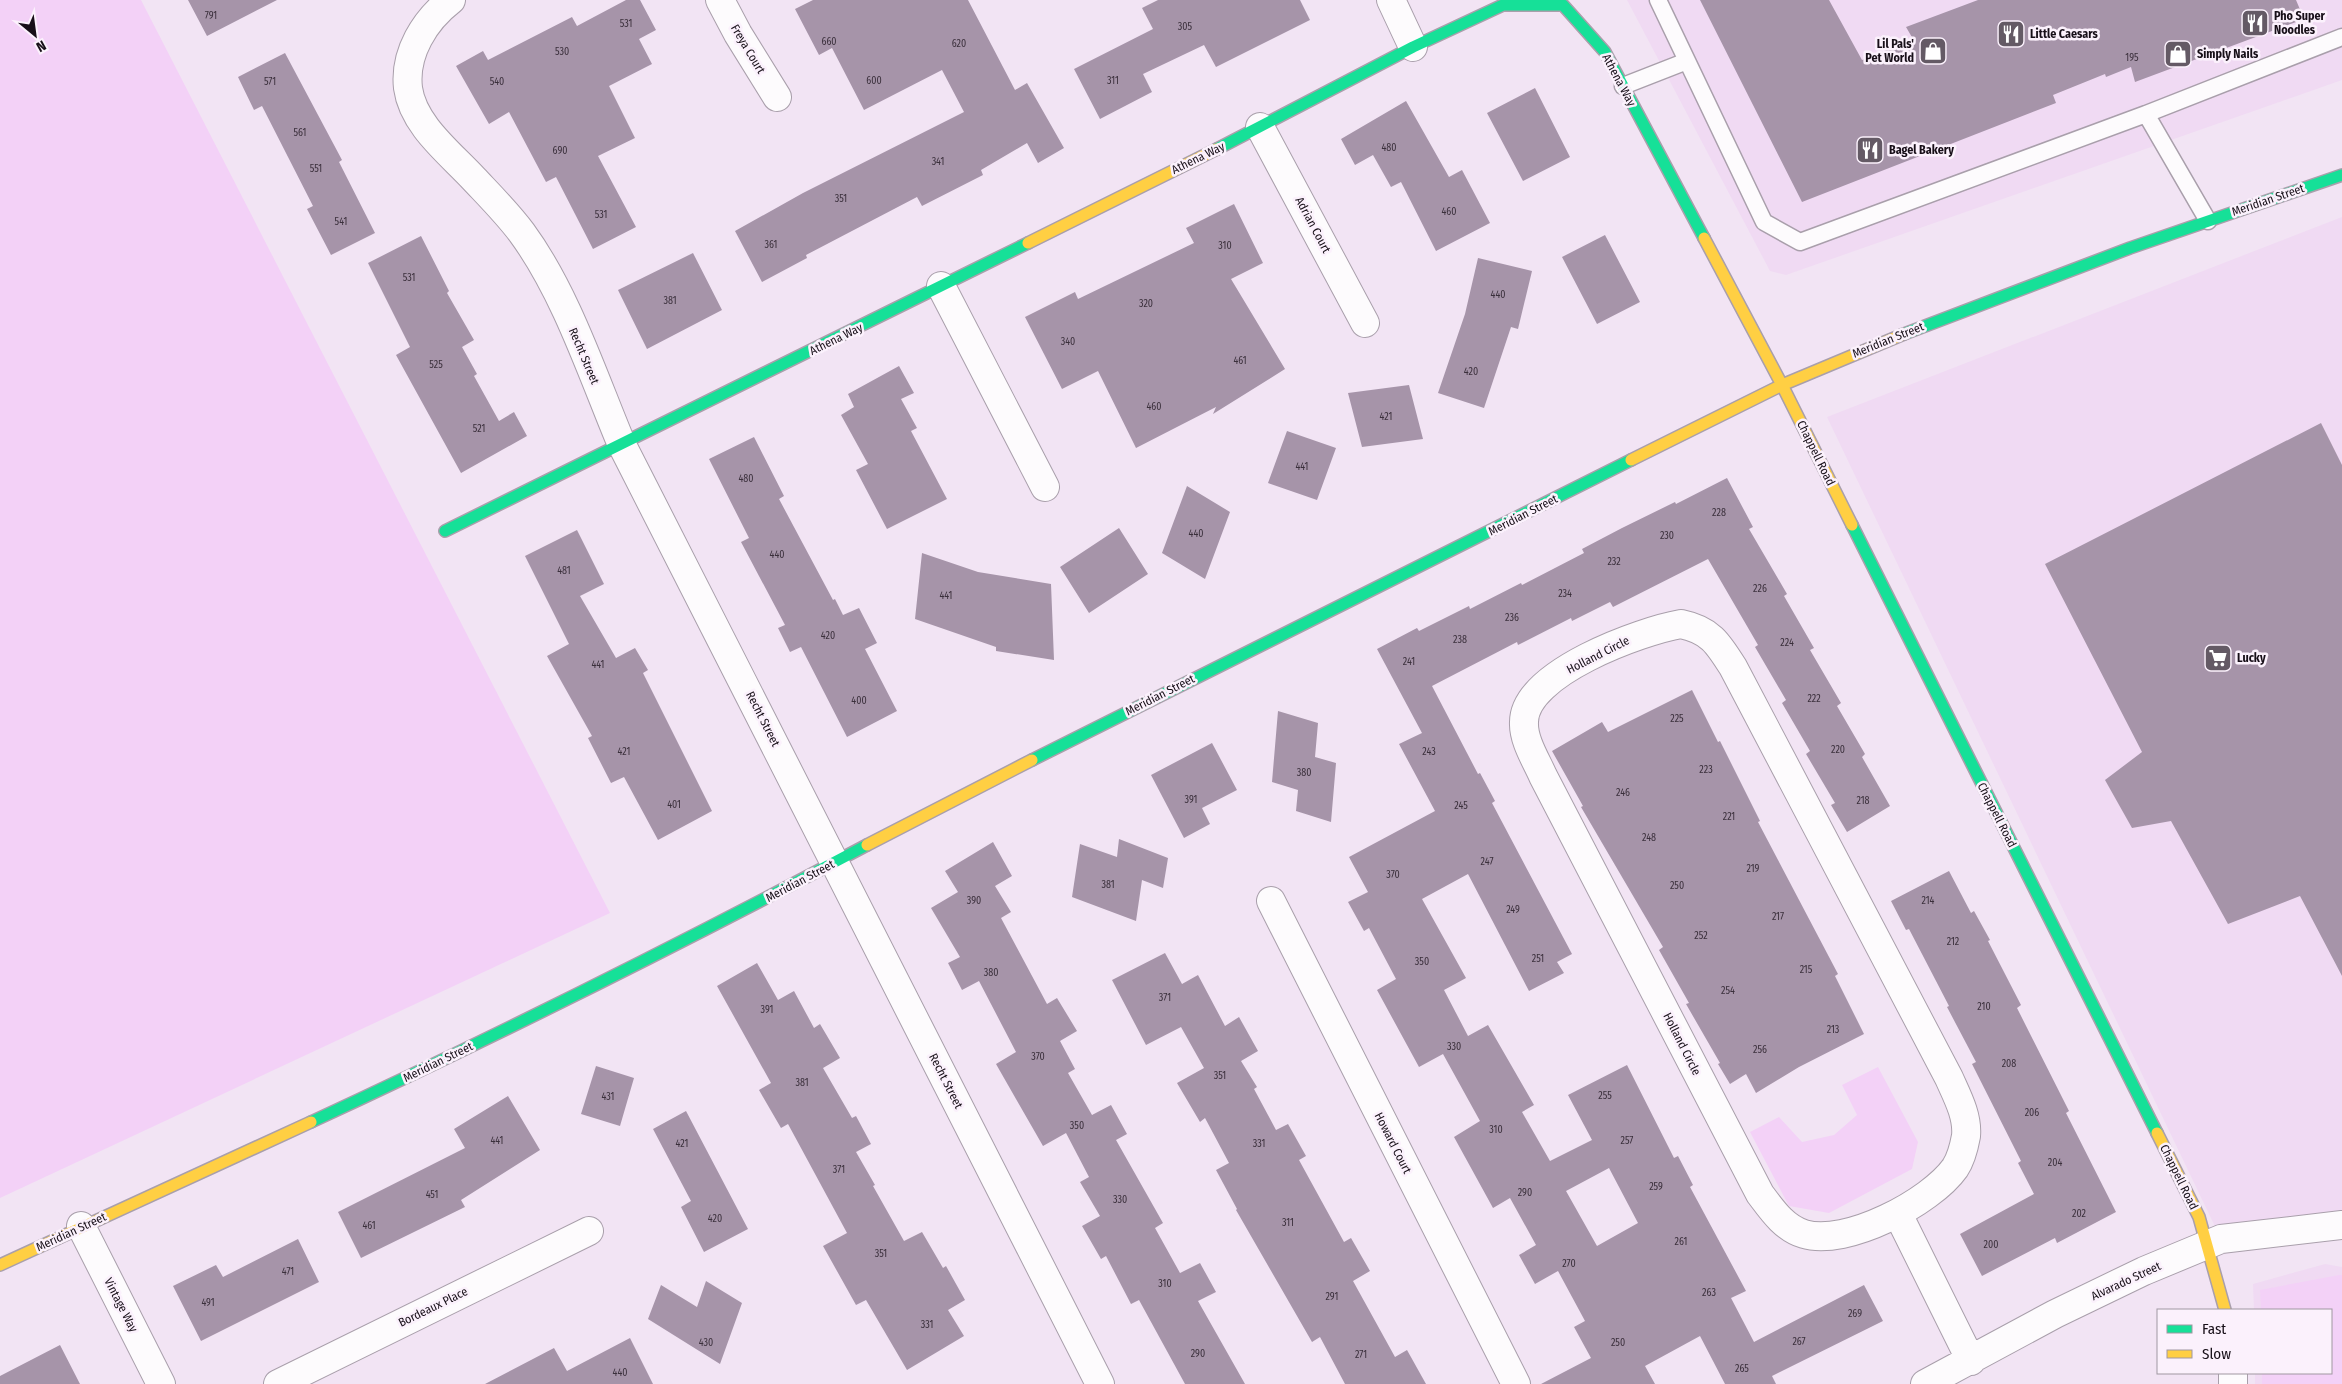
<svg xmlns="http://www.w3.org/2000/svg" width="2342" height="1384" font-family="'Fira Sans Condensed',sans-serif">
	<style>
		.built { fill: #f0daf3 }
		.green { fill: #f3d1f7 }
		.building { fill: #a694a9; fill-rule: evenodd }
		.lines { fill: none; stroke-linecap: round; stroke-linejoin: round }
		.lane-casing { stroke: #a99fab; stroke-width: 19 }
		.street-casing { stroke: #a99fab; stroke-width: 30 }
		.fast-casing { stroke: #a99fab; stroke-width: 14 }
		.slow-casing { stroke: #a99fab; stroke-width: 14 }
		.lane { stroke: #fdfbfd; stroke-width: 16 }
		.street { stroke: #fdfbfd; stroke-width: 28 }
		.fast { stroke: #16e098; stroke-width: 11 }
		.slow { stroke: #ffcf43; stroke-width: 11 }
		.labels { text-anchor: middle; stroke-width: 5; stroke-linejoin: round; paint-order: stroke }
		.number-label { font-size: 10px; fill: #3b303c }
		.poi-label { font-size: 12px; font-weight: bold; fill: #170f18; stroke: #fbf1fc; text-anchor: start }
		.street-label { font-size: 12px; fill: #170f18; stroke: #fbf1fc }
	</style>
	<rect width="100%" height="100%" fill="#f2e4f4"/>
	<path class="built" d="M1627,0h715v80l-556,195 -16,-4z
		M2342,217v1009l-121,13 -394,-822z
		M2325,1264l17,3v117h-87v-11h76v-63h-77l-1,-26z"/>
	<path class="green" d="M0,0h141l469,913 -610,285z
		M1878,1067l40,75 -6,27 -83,44 -40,-7 -39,-74 29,-15 23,25 32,-7 23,-20 -15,-30z
		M2339,1275h3v109h-80v-11h69v-63h-70l-1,-20z"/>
	<path class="building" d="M188,0h89l-70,36z
		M626,0h14l16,30 -17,9 13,25 -43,22 26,52 -37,18 38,71 -43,22 -37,-72 -10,5 -37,-70 -20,12 -33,-58 27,-15 5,9 84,-43 5,9z
		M813,0h155l47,90 12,-7 37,65 -26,15 -11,-20 -46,27 2,5 -61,31 -5,-9 -111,58 1,3 -45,24 -27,-51 68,-38 161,-81 -22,-42 -78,40 -32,-62 -13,7 -24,-46z
		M1158,0h142l10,20 -94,47 -12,-22 -61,29 9,18 -52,27 -26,-50 79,-40 -11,-21z
		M1700,0h129l33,60 51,-21 -7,-12 72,-27h318l8,19 -169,63 -4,-15 -25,10 -1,-3 -52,21 3,8 -254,99z
		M285,53l57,107 -3,2 36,71 -44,22 -24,-46 6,-3 -51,-100 -8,4 -16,-33z
		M1535,88l35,69 -47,24 -36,-68z
		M1406,101l43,76 13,-7 28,53 -54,28 -35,-69 -10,5 -18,-32 -18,10 -14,-26z
		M1234,204l29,59 -32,16 54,90 -72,45 3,-7 -80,41 -38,-77 -36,18 -37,-72 50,-25 3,7 116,-56 -8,-15z
		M1605,235l35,67 -43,22 -35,-67z
		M421,236l28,55 -2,2 27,47 -12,7 15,27 -3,2 25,45 15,-9 13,24 -66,37 -65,-118 14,-8 -42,-84z
		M693,253l29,57 -75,39 -29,-59z
		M1478,258l54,13 -14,58 -7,-2 -27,81 -46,-15 27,-79z
		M899,366l15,27 -13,6 16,29 -6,3 36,68 -60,30 -31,-59 12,-6 -27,-49 13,-8 -6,-13z
		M1409,385l14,54 -61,8 -14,-54z
		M2321,423l21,42v511l-42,-80 -72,28 -57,-103 -39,7 -27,-48 37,-28 -97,-188z
		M1287,431l49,17 -19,52 -49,-17z
		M754,437l30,59 -5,3 54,101 2,-1 8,16 16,-7 18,35 -12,6 32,62 -50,26 -46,-90 -11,5 -12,-24 7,-3 -44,-83 8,-4 -40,-79z
		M1727,478l26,49 -4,2 38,65 -3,2 30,52 -4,2 31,53 -4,3 28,48 -3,3 28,49 -43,26 -16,-27 4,-2 -29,-49 4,-3 -28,-48 4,-3 -31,-53 3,-2 -50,-86 -95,48 -3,-5 -38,19 -1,-3 -53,27 -1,-3 -85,44 46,88 2,-1 15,28 -3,2 80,151 -15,8 7,11 -35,18 -61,-117 -46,25 44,79 -22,12 24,46 20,-11 46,80 -12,7 28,49 42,-21 -24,-45 59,-30 47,93 4,-2 15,29 -3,2 56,104 -15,7 23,44 110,-57 19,36 -111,55 4,8h-51l-25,-48 -55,30 10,18h-114l50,-26 -17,-31 11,-6 -27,-50 -23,13 -16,-29 17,-10 -26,-47 -17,10 -39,-71 26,-16 -37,-67 -24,13 -42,-77 19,-11 -27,-51 -5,3 -16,-29 20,-10 -19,-35 86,-46 -36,-67 23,-11 -45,-84 40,-21 2,3 50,-25 1,3 51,-26 1,2 62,-32 -2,-4 40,-21 53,-26 1,2zM1609,1168l29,55 -41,23 -31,-55z
		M1187,486l43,26 -25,67 -43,-26z
		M1119,528l29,46 -59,39 -29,-46z
		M577,530l27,54 -24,12 36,62 19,-10 13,22 -5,3 69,138 -54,29 -34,-63 -13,6 -23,-45 4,-2 -45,-80 22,-12 -44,-88z
		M922,553l56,19 73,12 3,76 -58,-9v-4l-81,-28z
		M1692,690l26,52 2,-1 40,80 -2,1 80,152 -3,2 29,58 -65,33 -43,26 -10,-19 -16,10 -12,-20 2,-1 -34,-59 3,-1 -30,-53 4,-3 -82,-140 2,-1 -31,-55 50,-29 6,10z
		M1278,711l40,12 -3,34 21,6 -5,59 -35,-11 2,-21 -26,-8z
		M1212,743l25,47 -35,18 8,16 -26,14 -33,-63z
		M1119,839l49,19 -5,30 -21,-8 -6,41 -64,-24 8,-53 37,13z
		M993,842l19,34 -17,10 16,26 -10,6 46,86 10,-6 20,33 -17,10 15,28 -7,4 24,42 19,-10 16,29 -11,6 47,83 -8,5 25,45 20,-10 16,29 -18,9 47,83h-60l-46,-84 -8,4 -25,-48 -5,3 -19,-33 18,-10 -20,-34 9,-5 -23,-44 -23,13 -47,-82 20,-12 -37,-71 -17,9 -14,-27 12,-6 -29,-49 27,-16 -13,-21z
		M1949,871l22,42 3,-2 16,29 -2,1 33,64 -4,3 52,103 -3,2 50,99 -59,31 -2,-5 -73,38 -22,-42 74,-40 -16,-31 3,-2 -49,-97 4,-2 -29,-55 2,-1 -40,-77 -3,1 -15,-29z
		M1165,953l17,31 16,-9 27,51 14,-9 19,34 -17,10 16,26 -3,2 22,41 12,-6 18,32 -7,4 45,82 7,-4 19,33 -17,10 42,76 12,-7 19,34h-81l-25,-47 -8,5 -76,-132 1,-1 -21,-39 13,-7 -24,-45 -5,4 -23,-39 27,-15 -23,-41 -35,18 -34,-65z
		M757,963l21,37 16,-9 20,37 6,-4 20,34 -17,10 29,50 4,-2 15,28 -15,8 19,33 -2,1 31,55 18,-9 21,36 3,-2 19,34 -17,10 16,26 -57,34 -41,-70 -10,5 -33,-59 24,-13 -59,-109 -7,4 -22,-38 12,-7 -54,-97z
		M596,1066l38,12 -14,48 -39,-12z
		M508,1096l32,54 -79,50 4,7 -104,51 -23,-46 127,-64 -11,-19z
		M686,1111l62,118 -44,23 -23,-45 10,-6 -38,-72z
		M298,1239l21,43 -118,59 -28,-55 43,-21 7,12z
		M706,1281l36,22 -22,61 -72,-45 13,-34 36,22z
		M630,1338l23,46h-168l69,-36 13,23z
		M60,1345l20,39h-80v-8z"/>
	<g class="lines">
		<g class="lane-casing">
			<path id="lane" d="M1658,0l106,222 36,20 346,-128
				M1623,86l64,-25
				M2208,221l-62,-107 196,-77"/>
		</g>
		<g class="street-casing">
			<path id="street" d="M451,0c-26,20 -47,53 -43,88 5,37 42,65 66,91 16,17 34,35 48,54 44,60 71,143 100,212l478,939
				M720,0l18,34 39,63
				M1391,0l22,47
				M1260,127l105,196
				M941,286l104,201
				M1681,624c29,6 37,19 52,43l216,411c8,18 19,38 17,58 -2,11 -5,23 -11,32 -24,34 -109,79 -151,66 -20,-6 -32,-24 -44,-40l-217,-418c-7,-16 -20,-36 -19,-54 0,-49 117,-91 157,-98z
				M1271,901l245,483
				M1898,1214l73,147
				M81,1226l80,158
				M278,1384l311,-153
				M1925,1384l130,-70 89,-43 77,-32 121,-14
				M2233,1384v-11"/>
		</g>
		<g class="fast-casing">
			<path id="fast" d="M1217,149l196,-102 90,-42h60l42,47 99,186
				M1904,334l226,-86 212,-73
				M1852,525l305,608
				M445,531l583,-288
				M1032,760l599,-300
				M311,1122c188,-87 373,-180 556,-277"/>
		</g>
		<g class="slow-casing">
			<path id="slow" d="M1704,238l78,147 70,140
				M1028,243l189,-94
				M1631,460l151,-75 122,-51
				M867,845l165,-85
				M2157,1133l42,84 26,93
				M0,1265l311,-143"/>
		</g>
		<use href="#lane" class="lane"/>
		<use href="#street" class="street"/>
		<use href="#fast" class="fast"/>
		<use href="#slow" class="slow"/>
	</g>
	<defs>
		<g id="restaurant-square" transform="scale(1.4375)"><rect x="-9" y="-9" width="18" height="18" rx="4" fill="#645a65" stroke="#fbf1fc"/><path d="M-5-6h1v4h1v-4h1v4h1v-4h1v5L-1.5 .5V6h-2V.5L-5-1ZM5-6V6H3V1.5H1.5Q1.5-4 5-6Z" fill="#fff"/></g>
		<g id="shop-square" transform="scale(1.4375)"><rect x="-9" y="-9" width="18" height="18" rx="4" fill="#645a65" stroke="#fbf1fc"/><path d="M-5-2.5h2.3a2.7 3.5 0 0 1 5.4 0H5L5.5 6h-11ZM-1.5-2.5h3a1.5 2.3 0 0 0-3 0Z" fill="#fff"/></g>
		<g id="supermarket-square" transform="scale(1.4375)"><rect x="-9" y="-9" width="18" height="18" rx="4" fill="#645a65" stroke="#fbf1fc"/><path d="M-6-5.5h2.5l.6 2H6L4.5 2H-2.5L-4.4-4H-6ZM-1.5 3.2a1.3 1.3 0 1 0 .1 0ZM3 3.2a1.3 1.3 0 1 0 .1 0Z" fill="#fff"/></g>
	</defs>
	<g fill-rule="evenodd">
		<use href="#restaurant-square" x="2255" y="23"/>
		<use href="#restaurant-square" x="2011" y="34"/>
		<use href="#shop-square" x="1933" y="51"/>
		<use href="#shop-square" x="2178" y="54"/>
		<use href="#restaurant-square" x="1870" y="150"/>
		<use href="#supermarket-square" x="2218" y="658"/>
	</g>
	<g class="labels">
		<g class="number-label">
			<text x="211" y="19">791</text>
			<text x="626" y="27">531</text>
			<text x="1185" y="30">305</text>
			<text x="829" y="45">660</text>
			<text x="959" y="47">620</text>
			<text x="562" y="55">530</text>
			<text x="2132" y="61">195</text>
			<text x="874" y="84">600</text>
			<text x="1113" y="84">311</text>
			<text x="270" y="85">571</text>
			<text x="497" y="85">540</text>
			<text x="300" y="136">561</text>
			<text x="1389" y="151">480</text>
			<text x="560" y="154">690</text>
			<text x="938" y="165">341</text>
			<text x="316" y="172">551</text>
			<text x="841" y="202">351</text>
			<text x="1449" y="215">460</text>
			<text x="601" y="218">531</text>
			<text x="341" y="225">541</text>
			<text x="771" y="248">361</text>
			<text x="1225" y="249">310</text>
			<text x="409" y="281">531</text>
			<text x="1498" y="298">440</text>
			<text x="670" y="304">381</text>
			<text x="1146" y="307">320</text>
			<text x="1068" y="345">340</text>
			<text x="1240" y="364">461</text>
			<text x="436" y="368">525</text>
			<text x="1471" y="375">420</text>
			<text x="1154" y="410">460</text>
			<text x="1386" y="420">421</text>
			<text x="479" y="432">521</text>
			<text x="1302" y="470">441</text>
			<text x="746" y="482">480</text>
			<text x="1719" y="516">228</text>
			<text x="1196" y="537">440</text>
			<text x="1667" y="539">230</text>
			<text x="777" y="558">440</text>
			<text x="1614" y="565">232</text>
			<text x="564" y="574">481</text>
			<text x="1760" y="592">226</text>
			<text x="1565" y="597">234</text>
			<text x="946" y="599">441</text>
			<text x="1512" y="621">236</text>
			<text x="828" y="639">420</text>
			<text x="1460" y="643">238</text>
			<text x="1787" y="646">224</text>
			<text x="1409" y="665">241</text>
			<text x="598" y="668">441</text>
			<text x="1814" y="702">222</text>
			<text x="859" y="704">400</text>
			<text x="1677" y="722">225</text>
			<text x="1838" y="753">220</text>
			<text x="624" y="755">421</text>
			<text x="1429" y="755">243</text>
			<text x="1706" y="773">223</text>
			<text x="1304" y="776">380</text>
			<text x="1623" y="796">246</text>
			<text x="1191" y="803">391</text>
			<text x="1863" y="804">218</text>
			<text x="674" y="808">401</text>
			<text x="1461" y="809">245</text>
			<text x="1729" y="820">221</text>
			<text x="1649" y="841">248</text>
			<text x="1487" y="865">247</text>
			<text x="1753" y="872">219</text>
			<text x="1393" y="878">370</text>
			<text x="1108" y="888">381</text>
			<text x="1677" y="889">250</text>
			<text x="974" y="904">390</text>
			<text x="1928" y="904">214</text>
			<text x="1513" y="913">249</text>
			<text x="1778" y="920">217</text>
			<text x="1701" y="939">252</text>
			<text x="1953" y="945">212</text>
			<text x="1538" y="962">251</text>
			<text x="1422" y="965">350</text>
			<text x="1806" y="973">215</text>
			<text x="991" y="976">380</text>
			<text x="1728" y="994">254</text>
			<text x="1165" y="1001">371</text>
			<text x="1984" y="1010">210</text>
			<text x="767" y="1013">391</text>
			<text x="1833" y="1033">213</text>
			<text x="1454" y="1050">330</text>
			<text x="1760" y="1053">256</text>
			<text x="1038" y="1060">370</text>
			<text x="2009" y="1067">208</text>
			<text x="1220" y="1079">351</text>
			<text x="802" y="1086">381</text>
			<text x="1605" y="1099">255</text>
			<text x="608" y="1100">431</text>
			<text x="2032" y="1116">206</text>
			<text x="1077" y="1129">350</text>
			<text x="1496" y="1133">310</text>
			<text x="497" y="1144">441</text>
			<text x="1627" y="1144">257</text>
			<text x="682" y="1147">421</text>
			<text x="1259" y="1147">331</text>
			<text x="2055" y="1166">204</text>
			<text x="839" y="1173">371</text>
			<text x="1656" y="1190">259</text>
			<text x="1525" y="1196">290</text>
			<text x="432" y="1198">451</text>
			<text x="1120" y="1203">330</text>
			<text x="2079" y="1217">202</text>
			<text x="715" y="1222">420</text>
			<text x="1288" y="1226">311</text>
			<text x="369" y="1229">461</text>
			<text x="1681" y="1245">261</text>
			<text x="1991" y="1248">200</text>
			<text x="881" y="1257">351</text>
			<text x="1569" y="1267">270</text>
			<text x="288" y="1275">471</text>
			<text x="1165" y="1287">310</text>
			<text x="1709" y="1296">263</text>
			<text x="1332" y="1300">291</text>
			<text x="208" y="1306">491</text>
			<text x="1855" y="1317">269</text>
			<text x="927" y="1328">331</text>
			<text x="1799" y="1345">267</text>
			<text x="706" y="1346">430</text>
			<text x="1618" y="1346">250</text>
			<text x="1198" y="1357">290</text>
			<text x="1361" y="1358">271</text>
			<text x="1742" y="1372">265</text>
			<text x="620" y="1376">440</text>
		</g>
		<g class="poi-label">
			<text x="2274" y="20">Pho Super<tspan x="2274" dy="14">Noodles</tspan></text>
			<text x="2030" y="38">Little Caesars</text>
			<text x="1914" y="48" text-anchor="end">Lil Pals'<tspan x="1914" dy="14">Pet World</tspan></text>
			<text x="2197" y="58">Simply Nails</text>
			<text x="1889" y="154">Bagel Bakery</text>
			<text x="2237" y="662">Lucky</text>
		</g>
		<g class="street-label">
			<text transform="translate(748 49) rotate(59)" y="4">Freya Court</text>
			<text transform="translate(1619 80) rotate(62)" y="4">Athena Way</text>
			<text transform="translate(1198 158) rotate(-26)" y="4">Athena Way</text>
			<text transform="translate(2268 200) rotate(-19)" y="4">Meridian Street</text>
			<text transform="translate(1313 225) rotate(62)" y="4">Adrian Court</text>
			<text transform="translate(836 339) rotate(-26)" y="4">Athena Way</text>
			<text transform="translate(1888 340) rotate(-22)" y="4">Meridian Street</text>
			<text transform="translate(584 356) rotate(67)" y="4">Recht Street</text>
			<text transform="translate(1816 453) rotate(64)" y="4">Chappell Road</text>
			<text transform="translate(1523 515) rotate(-27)" y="4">Meridian Street</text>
			<text transform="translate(1598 655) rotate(-27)" y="4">Holland Circle</text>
			<text transform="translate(1160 695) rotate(-27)" y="4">Meridian Street</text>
			<text transform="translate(763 719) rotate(63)" y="4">Recht Street</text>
			<text transform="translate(1997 815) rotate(63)" y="4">Chappell Road</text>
			<text transform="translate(800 881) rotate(-28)" y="4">Meridian Street</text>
			<text transform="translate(1682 1044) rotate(63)" y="4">Holland Circle</text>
			<text transform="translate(438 1062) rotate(-26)" y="4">Meridian Street</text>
			<text transform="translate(946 1081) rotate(63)" y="4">Recht Street</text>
			<text transform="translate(1393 1143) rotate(63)" y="4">Howard Court</text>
			<text transform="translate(2179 1177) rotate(64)" y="4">Chappell Road</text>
			<text transform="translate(71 1232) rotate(-25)" y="4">Meridian Street</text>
			<text transform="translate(2126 1281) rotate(-25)" y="4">Alvarado Street</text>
			<text transform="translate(121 1305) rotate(63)" y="4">Vintage Way</text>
			<text transform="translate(433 1307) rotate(-26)" y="4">Bordeaux Place</text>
		</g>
	</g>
	<rect x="2157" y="1309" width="175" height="65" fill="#fbf1fc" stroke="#a097a1"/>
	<rect x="2167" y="1325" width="25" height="8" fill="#16e098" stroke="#a097a1"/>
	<text x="2202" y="1334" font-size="15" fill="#170f18">Fast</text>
	<rect x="2167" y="1350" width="25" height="8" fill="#ffcf43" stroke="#a097a1"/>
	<text x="2202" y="1359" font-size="15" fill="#170f18">Slow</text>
	<g transform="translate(35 35) rotate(151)" stroke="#fbf1fc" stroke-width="4" paint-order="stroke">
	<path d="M0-4L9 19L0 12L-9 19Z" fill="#170f18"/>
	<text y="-8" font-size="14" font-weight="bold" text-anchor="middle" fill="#170f18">N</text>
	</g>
</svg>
